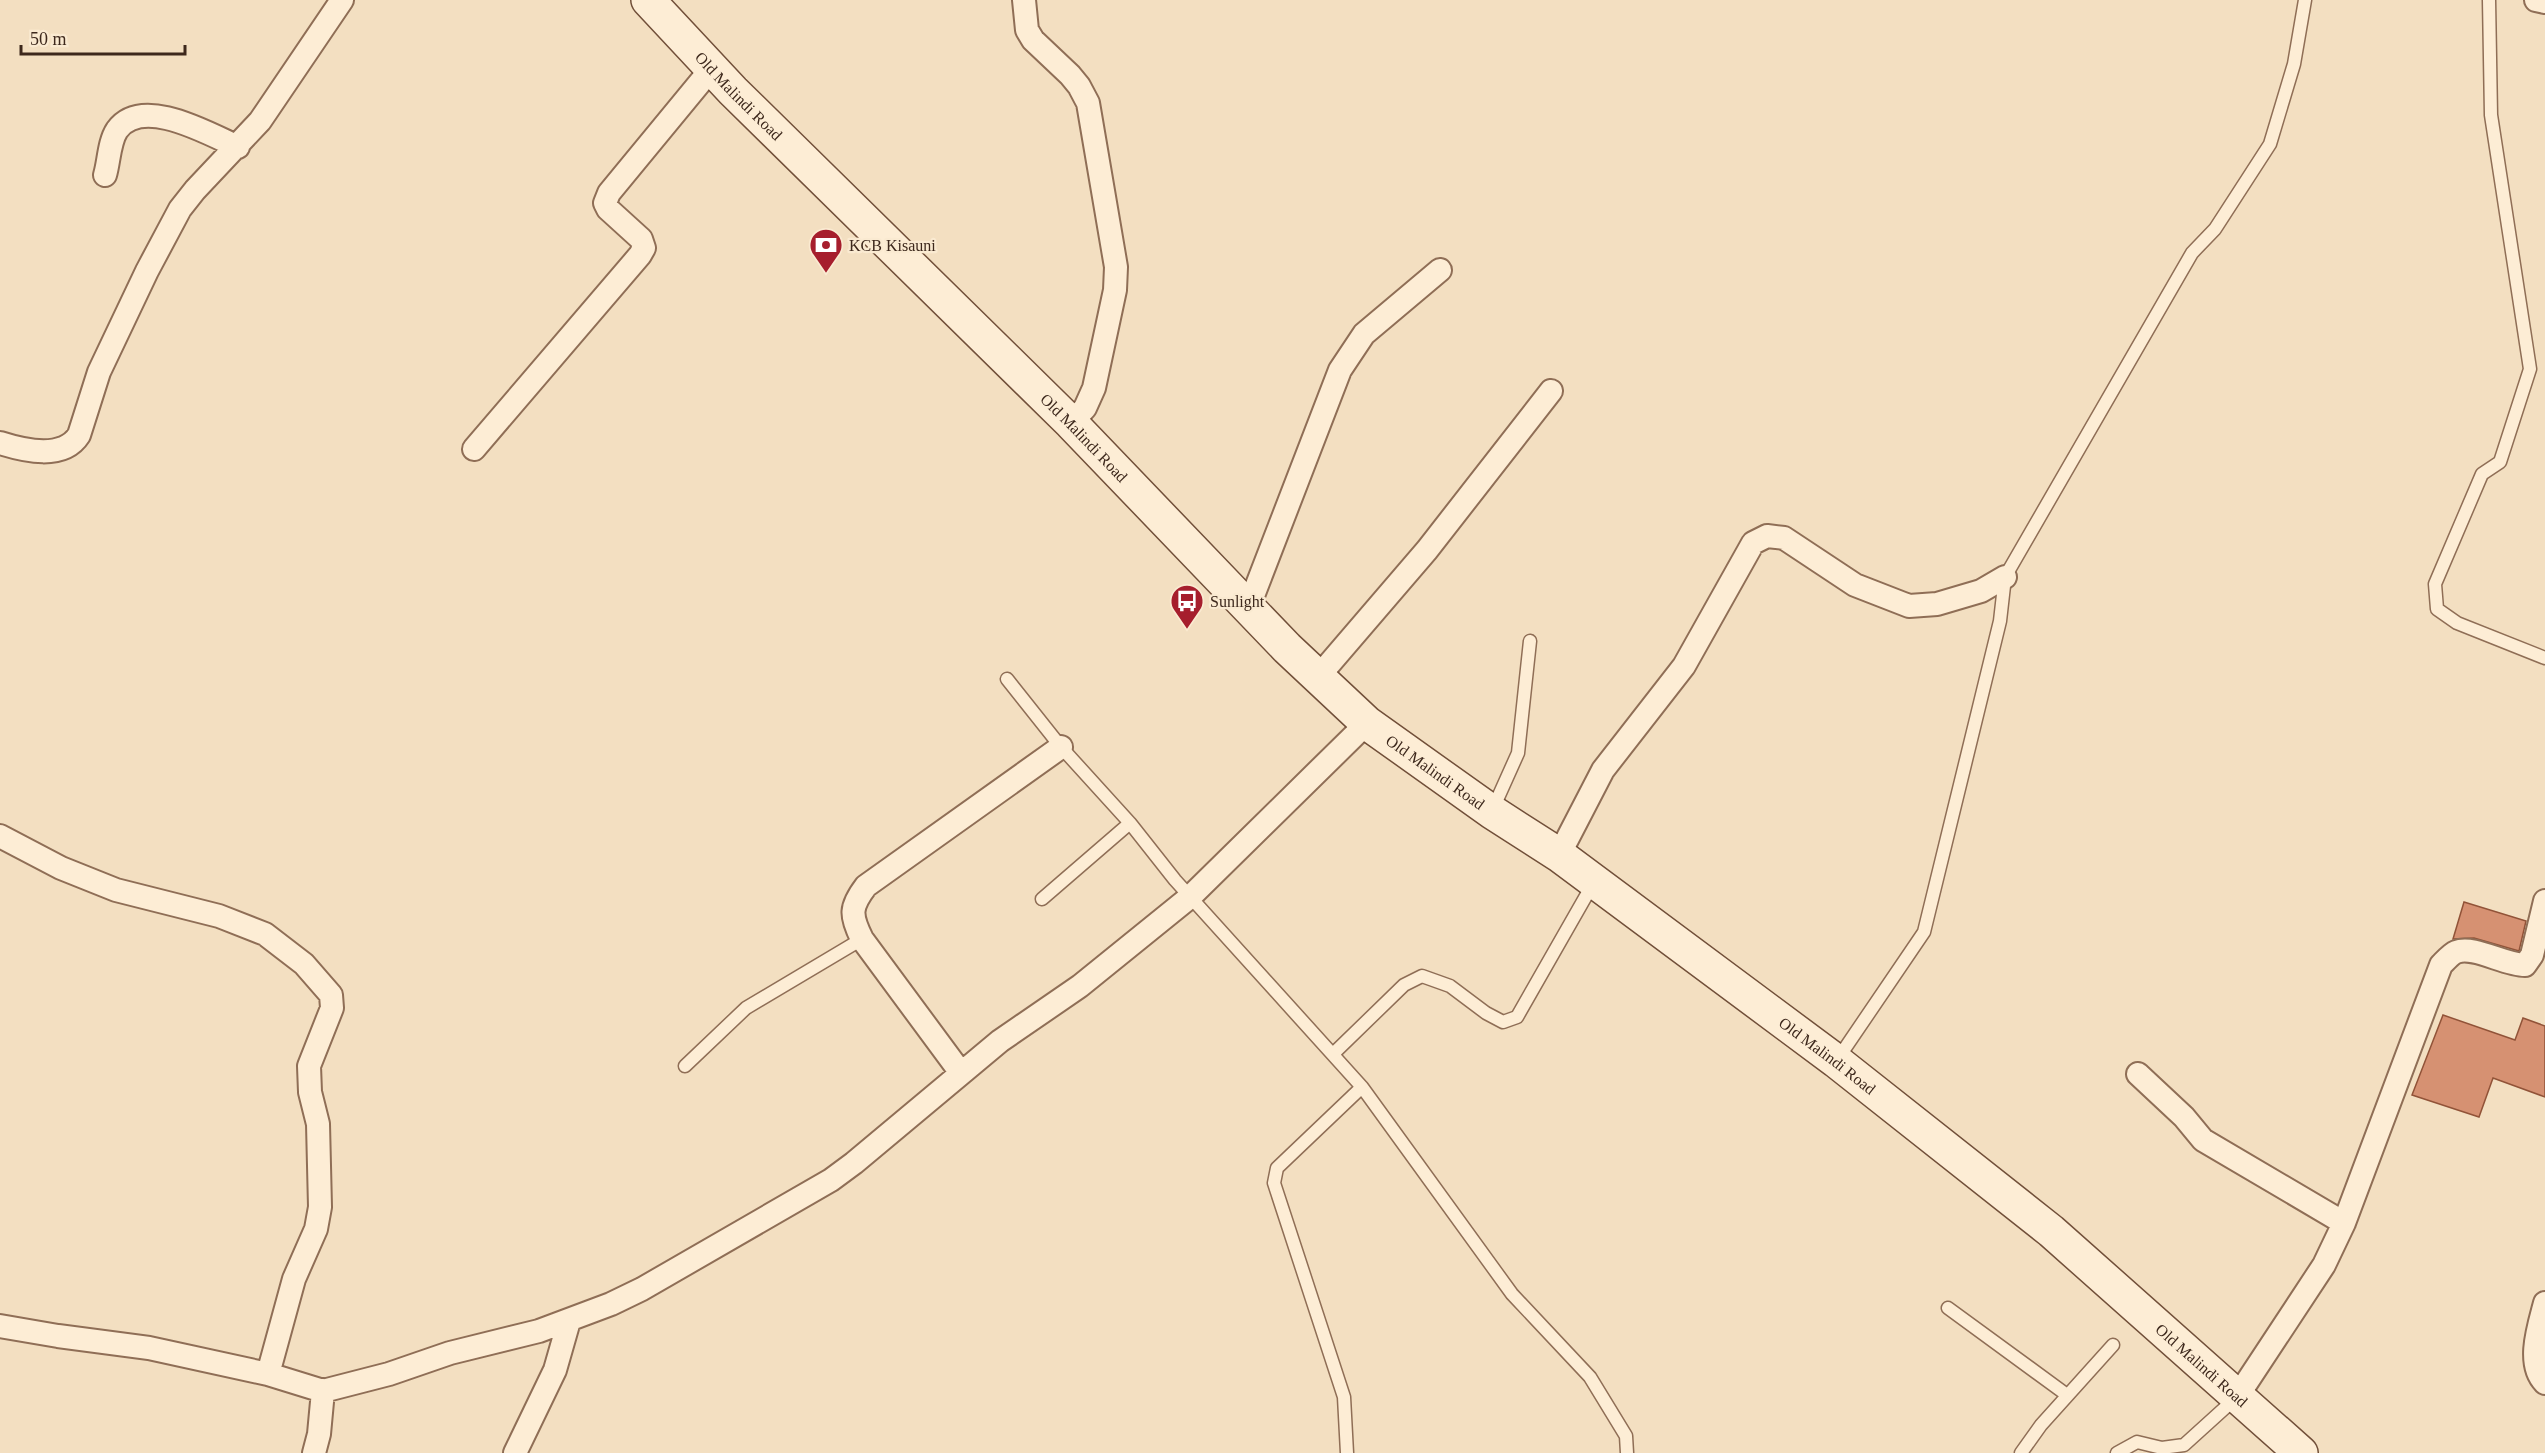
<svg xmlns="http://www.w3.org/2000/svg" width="2545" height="1453" font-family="'Times New Roman',serif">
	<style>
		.building { fill: #d69172; stroke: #915338; stroke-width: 1.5 }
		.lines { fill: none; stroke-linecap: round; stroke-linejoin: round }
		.service-casing { stroke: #8f6e56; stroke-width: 15 }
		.minor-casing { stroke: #8f6e56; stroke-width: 26 }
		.secondary-casing { stroke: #714f39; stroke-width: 36 }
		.service { stroke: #fdedd5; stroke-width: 12 }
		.minor { stroke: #fdedd5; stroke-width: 22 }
		.secondary { stroke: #fdedd5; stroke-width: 33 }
		.labels { text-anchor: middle; stroke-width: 4.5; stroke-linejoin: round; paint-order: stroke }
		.street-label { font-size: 16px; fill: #3d281c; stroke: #faead1 }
		.poi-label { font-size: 16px; fill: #3d281c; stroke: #faead1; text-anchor: start }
	</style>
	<rect width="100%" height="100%" fill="#f3dfc1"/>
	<path class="building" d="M2464,902l62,19 -7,30 -45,-13 -21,1z
		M2443,1015l72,25 8,-22 22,8v71l-52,-19 -14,39 -67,-22z"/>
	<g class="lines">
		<g class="service-casing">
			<path id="service" d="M2489,0l2,115 39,254 -30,93 -18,12 -47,110 2,25 20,14 88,35
				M1007,679l54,68 69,76 45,57 187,207 150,207 78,83 36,59 1,17
				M1492,811l26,-58 12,-112
				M1042,899l88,-76
				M1333,1054l71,-69 18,-9 28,10 36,27 17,9 14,-5 77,-135
				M1837,1060l87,-128 76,-311 5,-44 187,-324 23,-24 55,-85 24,-80 11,-64
				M685,1066l61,-58 116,-69
				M1948,1308l119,87
				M1347,1453l-3,-56 -70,-214 3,-15 85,-81
				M2021,1453l20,-28 72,-80
				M2117,1453l20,-11 25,6 22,-3 53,-48"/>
		</g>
		<g class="minor-casing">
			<path id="minor" d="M1024,0l3,30 6,10 37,35 9,11 9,17 28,164 -1,23 -21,98 -9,20 -14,15
				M2536,0l9,2
				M105,175c4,-13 4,-33 12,-45 25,-35 92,4 121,17
				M0,443c25,8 63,17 79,-8l20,-63 48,-101 33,-62 15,-19 65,-69 82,-121
				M474,449l166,-194 4,-7 -3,-9 -33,-30 -3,-6 4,-10 103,-125
				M1249,606l91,-236 24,-36 76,-64
				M1318,677l109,-127 124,-159
				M0,836l61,32 55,22 103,26 46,18 39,30 27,31 1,13 -23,58 1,26 8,32 2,83 -4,22 -22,50 -26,95
				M1559,855l44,-85 81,-104 69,-123 14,-7 17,2 71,47 54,21 28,-2 44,-13 24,-14
				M961,1073l-99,-134c-12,-24 -12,-32 4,-53l195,-139
				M2138,1074l46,43 19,23 141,83
				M2545,1303c-6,23 -19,61 0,80
				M0,1326l58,10 91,12 119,26 55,17 66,-17 61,-21 89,-22 72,-27 31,-15 189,-109 23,-17 146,-122 80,-55 110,-89 177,-174
				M2237,1397l87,-132 20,-42 97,-258c4,-4 10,-11 15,-13 18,-7 48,13 69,13l7,-10 13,-54
				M314,1453l5,-19 4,-43
				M515,1453l40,-83 14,-49"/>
		</g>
		<g class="secondary-casing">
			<g id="secondary">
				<path id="s1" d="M648,0l85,91 338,332 216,225 80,75 125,89 67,43 277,206 215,170 250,222"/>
			</g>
		</g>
		<use href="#service" class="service"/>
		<use href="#minor" class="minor"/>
		<use href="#secondary" class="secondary"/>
	</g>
	<defs>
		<g id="bank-pin" transform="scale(1.725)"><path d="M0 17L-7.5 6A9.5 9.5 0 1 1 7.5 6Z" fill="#a61e2d" stroke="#faead1"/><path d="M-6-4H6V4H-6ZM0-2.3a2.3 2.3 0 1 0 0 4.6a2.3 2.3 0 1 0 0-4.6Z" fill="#fff"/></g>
		<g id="bus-pin" transform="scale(1.725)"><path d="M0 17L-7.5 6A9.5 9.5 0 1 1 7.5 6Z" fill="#a61e2d" stroke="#faead1"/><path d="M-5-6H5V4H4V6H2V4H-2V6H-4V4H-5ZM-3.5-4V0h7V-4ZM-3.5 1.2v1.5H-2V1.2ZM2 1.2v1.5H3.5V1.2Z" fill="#fff"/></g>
	</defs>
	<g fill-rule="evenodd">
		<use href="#bank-pin" x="826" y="245"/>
		<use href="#bus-pin" x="1187" y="601"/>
	</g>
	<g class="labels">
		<g class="street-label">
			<text dy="6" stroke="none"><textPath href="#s1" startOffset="132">Old Malindi Road</textPath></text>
			<text dy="6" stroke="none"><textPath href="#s1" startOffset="618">Old Malindi Road</textPath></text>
			<text dy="6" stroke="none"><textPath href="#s1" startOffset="1104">Old Malindi Road</textPath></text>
			<text dy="6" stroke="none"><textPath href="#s1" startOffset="1588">Old Malindi Road</textPath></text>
			<text dy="6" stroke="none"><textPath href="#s1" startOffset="2074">Old Malindi Road</textPath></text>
		</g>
		<g class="poi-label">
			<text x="849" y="251">KCB Kisauni</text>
			<text x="1210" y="607">Sunlight</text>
		</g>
	</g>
	<path d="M21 45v9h164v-9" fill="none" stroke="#3d281c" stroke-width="3"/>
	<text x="30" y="45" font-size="18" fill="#3d281c" stroke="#faead1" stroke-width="4.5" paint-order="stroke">50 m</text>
</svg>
